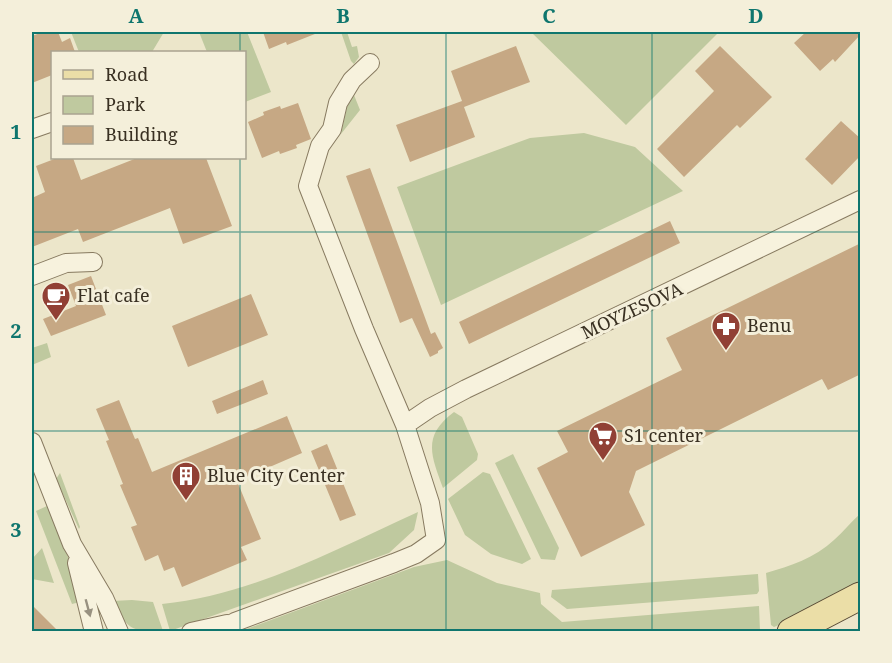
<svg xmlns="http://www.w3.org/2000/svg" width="892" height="663" font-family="'Noto Serif',serif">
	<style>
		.green { fill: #bfc99f }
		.building { fill: #c6a884 }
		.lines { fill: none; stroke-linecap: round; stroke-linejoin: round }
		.street-casing { stroke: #877a60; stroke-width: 20 }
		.primary-casing { stroke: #564833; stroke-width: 29 }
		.street { stroke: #f7f2dd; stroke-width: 18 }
		.primary { stroke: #ebdea7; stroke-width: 27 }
		.oneway { fill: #989180 }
		.grid { fill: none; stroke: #0f766e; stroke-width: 1.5; stroke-opacity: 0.55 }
		.labels { text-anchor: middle; stroke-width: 6; stroke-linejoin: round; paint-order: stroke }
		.poi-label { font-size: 18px; fill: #393022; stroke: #f4efda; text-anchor: start }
		.street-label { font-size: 18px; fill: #393022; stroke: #f4efda }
		.neatline { fill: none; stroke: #0f766e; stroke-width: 2 }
		.grid-label { font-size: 20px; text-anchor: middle; font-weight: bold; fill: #0f766e }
	</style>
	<rect width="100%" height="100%" fill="#ece6ca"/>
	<path class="green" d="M71,32h93l-12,20h-73z
		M199,32h48l24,60 -26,10 -1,-50h-37z
		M341,32h6l5,15 5,-1 2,11 -5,7 -3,-3z
		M531,32h188l-93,93z
		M354,95l6,15 -19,24 6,-27z
		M584,133l51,14 48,44 -242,114 -44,-118 133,-49z
		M47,343l4,14 -19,8v-17z
		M454,412l8,5 16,37 -1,6 -34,28c-12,-33 -21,-52 11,-76z
		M513,454l46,94 -4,12 -14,-1 -46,-96z
		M483,472l7,2 41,85 -9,5 -31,-10 -26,-19 -17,-36z
		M60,473l20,54 -1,2 -23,-50z
		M47,506l23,56 10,40 -8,2 -36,-93z
		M418,512l-4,18 -25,23 -219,78 -8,-27c91,-9 174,-55 256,-92z
		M860,514v68c-28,16 -56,34 -86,45l-3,-2 -5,-52c24,-7 49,-15 68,-33 9,-8 17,-18 26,-26z
		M42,548l12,35 -22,-4v-20z
		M447,560l50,23 43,10 1,11 21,18 197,-16 1,25h-519l173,-64z
		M758,574l1,17 -2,3 -190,15 -16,-12 1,-7z
		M132,600l21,2 10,29c-34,0 -34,-1 -51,-30z"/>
	<path class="building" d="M43,32h15l4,10 8,-4 5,14h-23v23l-20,8v-47z
		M263,32h57l-33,13 -1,-3 -17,7z
		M806,32h55v2l-26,28 -2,-3 -13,12 -26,-28z
		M516,46l14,36 -66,25 11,30 -65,25 -14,-37 66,-24 -11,-30z
		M720,46l52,51 -32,31 -3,-3 -53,52 -27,-28 57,-58 -19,-20z
		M298,103l13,36 -15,6 1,3 -17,6 -1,-3 -17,7 -14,-36 16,-7 -1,-3 17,-6 1,3z
		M841,121l20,18v16l-29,30 -27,-26z
		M57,158h16l8,22 56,-22h69l26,68 -49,18 -13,-36 -87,34 -5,-13 -46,18v-49l13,-6 -9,-26z
		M370,168l61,166 4,-2 8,16 -5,3v2l-8,4 -18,-39 -12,5 -54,-147z
		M670,221l10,22 -211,101 -10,-22z
		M861,243v131l-33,16 -6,-11 -186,92 -7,21 16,33 -64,32 -44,-89 31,-16 -11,-21 125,-61 -16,-32z
		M91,276l15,39 -55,21 -8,-17 33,-13 -8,-21z
		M251,294l17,41 -80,32 -16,-41z
		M263,380l5,14 -51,20 -5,-13z
		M119,400l16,39 3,-1 14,34 135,-56 15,37 -65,28 24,58 -20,8 6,13 -65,27 -8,-20 -10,4 -6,-16 -13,6 -14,-34 6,-2 -17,-40 3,-1 -17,-43 3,-1 -13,-31z
		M327,444l29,71 -16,6 -29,-70z
		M32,605l27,27h-27z"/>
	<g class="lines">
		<g class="street-casing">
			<path id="street" d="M370,63l-18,17 -14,23 -6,26 -12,17 -12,40 56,143 41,96
				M32,129l20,-7
				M32,276l34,-13 27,-1
				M32,442l40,102 32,54 15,34
				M77,563l17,69
				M191,632l36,-8
				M216,632l19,-10 159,-59 22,-9 20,-14 -6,-37 -25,-78 25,-17 36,-19 394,-189"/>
		</g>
		<g class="primary-casing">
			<path id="primary" d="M791,632l69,-36"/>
		</g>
		<use href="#street" class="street"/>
		<use href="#primary" class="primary"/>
	</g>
	<defs><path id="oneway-solid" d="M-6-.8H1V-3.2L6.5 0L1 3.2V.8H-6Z" transform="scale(1.5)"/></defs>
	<use class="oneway" href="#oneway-solid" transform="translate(88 608) rotate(75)"/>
	<path class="grid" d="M240,32v20M446,32v600M652,32v600M240,158v474M32,232h828M32,431h828"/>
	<defs>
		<g id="cafe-pin" transform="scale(1.5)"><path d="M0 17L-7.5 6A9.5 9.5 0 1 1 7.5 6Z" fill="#914035" stroke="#f4efda"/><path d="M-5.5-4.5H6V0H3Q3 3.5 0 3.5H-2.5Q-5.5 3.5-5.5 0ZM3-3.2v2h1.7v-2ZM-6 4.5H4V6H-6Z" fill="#fff"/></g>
		<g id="pharmacy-pin" transform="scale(1.5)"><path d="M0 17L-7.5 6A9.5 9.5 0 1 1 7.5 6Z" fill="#914035" stroke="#f4efda"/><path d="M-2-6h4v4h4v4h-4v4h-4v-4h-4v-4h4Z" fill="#fff"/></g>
		<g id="supermarket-pin" transform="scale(1.5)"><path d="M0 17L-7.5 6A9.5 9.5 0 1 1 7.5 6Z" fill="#914035" stroke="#f4efda"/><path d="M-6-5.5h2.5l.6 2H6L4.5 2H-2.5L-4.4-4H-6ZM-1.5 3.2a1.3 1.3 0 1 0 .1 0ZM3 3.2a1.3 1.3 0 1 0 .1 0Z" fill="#fff"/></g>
		<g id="building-pin" transform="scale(1.5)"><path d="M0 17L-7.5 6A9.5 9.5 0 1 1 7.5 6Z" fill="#914035" stroke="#f4efda"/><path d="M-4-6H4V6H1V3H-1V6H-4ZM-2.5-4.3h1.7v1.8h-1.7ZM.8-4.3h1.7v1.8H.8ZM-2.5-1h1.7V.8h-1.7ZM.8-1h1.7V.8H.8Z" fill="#fff"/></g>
	</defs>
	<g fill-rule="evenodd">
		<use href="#cafe-pin" x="56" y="296"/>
		<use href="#pharmacy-pin" x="726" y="326"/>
		<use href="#supermarket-pin" x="603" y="436"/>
		<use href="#building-pin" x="186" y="476"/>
	</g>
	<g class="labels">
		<g class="poi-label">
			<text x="77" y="302">Flat cafe</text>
			<text x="747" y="332">Benu</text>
			<text x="624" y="442">S1 center</text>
			<text x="207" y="482">Blue City Center</text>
		</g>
		<g class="street-label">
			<text transform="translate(632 311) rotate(-25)" y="6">MOYZESOVA</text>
		</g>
	</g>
	<rect width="892" height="663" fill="none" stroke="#f4efda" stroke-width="66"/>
	<rect x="51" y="51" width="195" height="108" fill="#f4efda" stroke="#a9a390" stroke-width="1.5"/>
	<rect x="63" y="70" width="30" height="9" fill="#ebdea7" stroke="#a9a390" stroke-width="1.5"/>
	<text x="105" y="81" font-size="18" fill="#393022">Road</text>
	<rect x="63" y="96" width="30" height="18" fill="#bfc99f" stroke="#a9a390" stroke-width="1.5"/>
	<text x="105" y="111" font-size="18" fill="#393022">Park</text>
	<rect x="63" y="126" width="30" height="18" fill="#c6a884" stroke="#a9a390" stroke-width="1.5"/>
	<text x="105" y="141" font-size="18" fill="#393022">Building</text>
	<rect x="33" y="33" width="826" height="597" class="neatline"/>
	<g class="grid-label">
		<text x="136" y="23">A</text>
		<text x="343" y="23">B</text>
		<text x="549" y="23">C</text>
		<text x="756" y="23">D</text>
		<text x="16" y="139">1</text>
		<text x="16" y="338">2</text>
		<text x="16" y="537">3</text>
	</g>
</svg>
